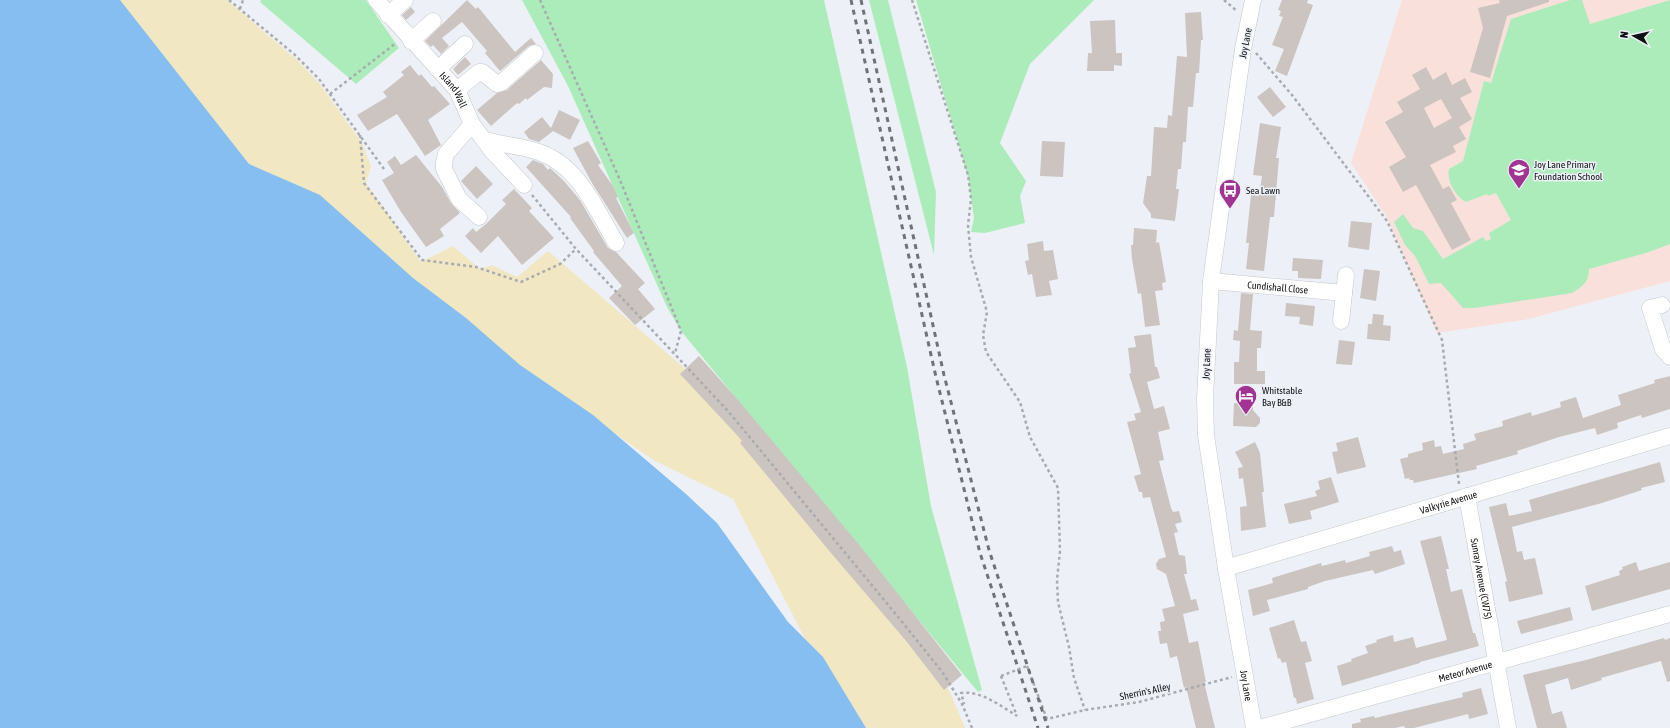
<svg xmlns="http://www.w3.org/2000/svg" width="1670" height="728" font-family="'Asap Condensed',sans-serif">
	<style>
		.education { fill: #fae0da }
		.green { fill: #acecbb }
		.sand { fill: #f1e7c2 }
		.water { fill: #86bef2 }
		.building { fill: #cbc4c0; fill-rule: evenodd }
		.lines { fill: none; stroke-linecap: round; stroke-linejoin: round }
		.minor-casing { stroke: #c3c7cd; stroke-width: 17 }
		.path { stroke: #a8abaf; stroke-width: 2.5; stroke-dasharray: 3 3; stroke-linecap: butt }
		.minor { stroke: #fff; stroke-width: 16 }
		.rail { stroke: #707276; stroke-width: 3; stroke-dasharray: 5 5; stroke-linecap: butt }
		.path-bridge { stroke: #a8abaf; stroke-width: 2.5; stroke-dasharray: 3 3; stroke-linecap: butt }
		.labels { text-anchor: middle; stroke-width: 3; stroke-linejoin: round; paint-order: stroke }
		.street-label { font-size: 10px; fill: #101113; stroke: #edf1f7 }
		.poi-label { font-size: 10px; fill: #101113; stroke: #edf1f7; text-anchor: start }
	</style>
	<rect width="100%" height="100%" fill="#edf1f7"/>
	<path class="education" d="M1402,0h268v281l-141,38 -92,14 -51,-117 -35,-53z"/>
	<path class="green" d="M261,0h105l33,48 -43,36 -96,-82z
		M522,0h302l83,367 24,139 51,184 -4,2 -297,-361 -14,-24 -99,-221z
		M869,0h19l48,192 -2,63z
		M916,0h178l-64,64 -30,79 26,38 -6,15 5,27 -40,10 -14,-1 3,-14 -6,-41z
		M1570,0h12l8,24 80,-24v244l-21,8 -60,17c0,13 -6,17 -17,24l-97,15h-12l-22,-25 -12,1 -14,-28 -10,-11 -11,-23 9,-8 10,14 10,3 20,28 40,-22 3,4 5,-2 -2,-6 22,-13 -15,-27 -8,3 -1,-2 -21,8c-10,-5 -20,-21 -17,-33l14,-8 21,-80 7,2 20,-64z"/>
	<path class="sand" d="M64,0h163l70,60 22,23 43,60 9,23 -5,17 55,79 32,-16 27,23 12,-4 25,12 31,-26 133,114 60,65 56,68 153,194 15,36h-114l-118,-229 -78,-38 -110,-75 -140,-44z"/>
	<path class="water" d="M0,0h120l129,164 71,31 93,83 53,40 54,47 73,50 93,79 31,29 71,99 35,35 43,71h-866z"/>
	<path class="building" d="M467,0l9,9 2,-2 37,45 16,-14 5,6 -7,2 -29,25 -15,-18 2,-2 -25,-29 -20,16 7,8 -8,8 -8,-9 -2,2 -6,-6z
		M1282,0h26l-1,3 6,2 -26,71 -12,-5 9,-22 -12,-4 11,-28 -4,-1 2,-5 -3,-1z
		M1499,0h50v2l-42,14 -17,62 -20,-6 13,-44 -5,-20 22,-5z
		M411,7l4,5 -9,8 -4,-5z
		M1201,12l2,28h-2l-2,33h-3l-3,34h-5l-2,35h-3l-2,27h-3l-2,20h3l-4,32 -24,-3v-4l-8,-11 4,-27h4l3,-49 13,1 1,-13 4,1 5,-60 10,1 -2,-44z
		M1115,20l1,33h6v13l-8,-1v6h-27l1,-18h4l-2,-32z
		M465,57l6,7 -13,11 -5,-6z
		M541,60l12,14 -1,14 -8,-1 -17,13 -1,-2 -7,6 -2,-1 -26,23 -14,-16 20,-17 10,-3z
		M410,65l9,11 2,-2 11,13 2,-1 16,18 -22,16 13,25 -16,11 -28,-42 -29,17 -11,-16 30,-18 -4,-5 21,-17 -3,-3z
		M1426,67l7,13 13,-8 6,13 13,-7 7,14 -12,6 12,21 -13,8 7,12 -13,7 3,6 -26,13 13,24 6,-3 8,14 -6,3 20,37 -19,10 -36,-65 -13,7 -14,-25 17,-10 -21,-35 18,-10 -6,-10 23,-13 -8,-14zM1441,99l11,19 -18,10 -10,-20z
		M1270,87l16,20 -13,10 -16,-20z
		M559,110l21,10 -10,20 -17,-9 -14,11 -10,-3 -5,-7 18,-15 9,11z
		M1260,123l21,4 -5,31h3l-5,59h-4l-6,54 -18,-2 3,-26h-3l5,-48 8,1 3,-20 -9,-1z
		M588,141l13,22 -3,2 15,21 5,11 -2,1 18,35 -7,5 -35,-55 -19,-35z
		M1042,141l23,1 -2,35 -23,-1z
		M416,155l26,32 9,16 9,10 -20,16 4,7 -18,11 -25,-35 -19,-32 12,-7 -7,-11 8,-6 6,9z
		M533,160l10,4 5,6 2,-2 13,12 17,20 28,48 8,4 29,31 -7,6 17,20 -20,16 -26,-27 13,-12 -29,-34 1,-1 -24,-33 1,-1 -45,-50z
		M476,166l17,18 -16,15 -16,-18z
		M514,189l18,19 -3,3 25,27 -32,27 -24,-29 -17,17 -16,-17 8,-8 3,4 10,-8 20,-20 -4,-4z
		M1351,221l21,2 -3,27 -21,-3z
		M1134,228l23,2 -1,13 3,-1 7,40 -4,1 1,7 -8,1 5,34 -15,2 -4,-34 -3,1 -6,-35 -1,-14h2z
		M1043,241l1,10 9,-1 5,29 -9,2 3,14 -16,2 -4,-23 -4,1 -3,-14 4,-1 -2,-16z
		M1293,258l30,2 -2,19 -23,-1v-7h-6z
		M1364,269l16,2 -4,30 -16,-3z
		M1241,293l12,1 -3,36 12,1 -1,17h-4v23h8v13h-31v-22h5l1,-21 -7,-1 1,-10 4,1z
		M1286,303l29,3 -2,20 -14,-2 1,-7 -15,-1z
		M1373,314l11,1 -1,10 8,1 -1,15 -23,-2 1,-15h4z
		M1151,334l4,33h2l3,11 -13,4 7,27 10,-3 6,23 -12,3 6,28 -5,1 12,47 2,4 6,-1 3,11 -7,2 3,8 -4,1 5,22 6,1 2,18h-3l7,26 5,-1 3,11 -16,4 6,29 9,-2 8,41h-2l11,46h-19l-10,-41 -2,1 -7,-32 -7,2 -3,-15 -7,1 -2,-13h3l-1,-9 5,-1 -3,-12 13,-3 -9,-32 -9,-5 -1,-5 3,-5 7,-2 -16,-60 -7,1 -1,-6h-3l-5,-16 7,-2 -14,-52 9,-2 -2,-6 7,-2 -12,-38 2,-1 -3,-25 8,-1 -2,-11z
		M1339,340l16,2 -3,23 -16,-1z
		M699,356l40,45 122,146 101,128 -18,15 -37,-48 -76,-89 -91,-110 2,-2 -6,-7 -56,-60z
		M1670,376v33l-28,9 -1,-3 -24,8 1,5 -21,7 -2,-7 -36,9 -42,14 1,3 -42,12 1,3 -63,14 -1,-3h-3l-1,-2 -4,1 -5,-20 8,-2v-3l15,-4 -1,-7 12,-3 1,7 6,-1 2,8 21,-5 -1,-5 13,-4 -2,-6 29,-8 -1,-5 29,-9 1,4 29,-9 -1,-5 16,-5 7,21 38,-13 -3,-10 37,-12 -1,-3z
		M1234,403l19,1v6l7,8v5l-4,4 -23,-1z
		M1358,437l8,30 -29,7 -5,-22 6,-1 -2,-8z
		M1255,442l5,11 4,39h-2l4,35 -25,4 -1,-24 7,-1 -4,-28 -4,1 -1,-11 5,-1 -8,-15z
		M1660,462l5,20 -24,6 1,2 -40,13 -90,24 5,25 5,-1 2,9 11,-2 8,36 -34,8 -4,-20 2,-1 -18,-74 17,-4 3,13 23,-5 -3,-11z
		M1331,477l8,25 -29,9 2,8 -23,5 -5,-20 33,-8 -2,-5 5,-2 -2,-8z
		M1441,536l8,33h-3l5,23 11,-3 11,44h2l4,13 -59,16v1l-78,23 -5,-20 15,-5 -1,-2 17,-6 -3,-7 12,-4 -1,-2 17,-5 1,7 19,-5 3,11 31,-8 -27,-99z
		M1392,546l2,6 7,-2 4,14 -30,10 -2,-4 -48,11 -17,6v2l-41,11 3,11 -17,5 -5,-26 25,-7 -1,-5 49,-15 1,3 23,-6 1,3 24,-7 -1,-4z
		M1636,562l3,9 31,-9v27l-78,22 -7,-25 35,-11 -1,-4 4,-2 -1,-2z
		M1570,607l3,13 -52,14 -4,-13z
		M1294,620l7,22 5,-1 6,20 -7,2 9,36 -17,5 -1,-6h-2l-8,-36 -4,1 -2,-5 -2,1 -9,-31z
		M1664,638l1,2 5,-2v43l-3,1 -6,-21 -60,17 1,2 -31,10 -3,-12 -23,7 7,29 10,-3 5,17h-30l-14,-53 63,-15z
		M1481,688l7,26 -19,5 -1,-5 -54,14h-9l-1,-2 -9,2h-43v-4l9,-2 -1,-3 14,-3 1,2 88,-21 -1,-4z"/>
	<g class="lines">
		<g class="minor-casing">
			<g id="minor">
				<path id="s1" d="M376,0l81,90 15,34 20,27 32,34"/>
				<path id="s2" d="M1253,0l-10,49 -32,232 -6,118 1,36 20,133 28,160"/>
				<path d="M388,15l17,-15"/>
				<path d="M411,41l22,-20"/>
				<path d="M438,69l27,-25"/>
				<path d="M457,90l22,-18h3l15,12 4,-1 34,-30"/>
				<path d="M472,124l-26,30 -2,9v6l15,30 20,18"/>
				<path d="M485,140c17,5 37,6 54,12 40,14 57,57 77,91"/>
				<path id="s3" d="M1211,281l133,12"/>
				<path d="M1662,305l-12,3 13,41 7,8"/>
				<path d="M1341,321l5,-46"/>
				<path id="s4" d="M1467,496l41,232"/>
				<path id="s5" d="M1226,568l444,-132"/>
				<path id="s6" d="M1260,728l410,-114"/>
			</g>
		</g>
		<path class="path" d="M229,0l65,54 25,25 65,90
			M540,0l80,180 61,151 -6,22
			M912,0l56,175 3,24 -3,26 3,32 16,55 -4,23 3,17 34,50 10,35 28,51 2,63 -3,29 1,22 11,45 5,31 11,32
			M1224,0l13,11
			M240,9l3,-9
			M1256,53l36,42 95,126 55,119 17,144
			M330,94l66,-51
			M360,135l4,48 58,77 54,7 45,15 39,-18 16,-15
			M532,195l44,54 152,162 171,207 44,55 19,31 10,24
			M1027,666l20,53 38,-9 54,-8 93,-25
			M1001,676l16,40
			M962,704l2,-1 -3,-10c19,-3 40,13 56,23"/>
		<use href="#minor" class="minor"/>
		<path class="rail" d="M851,0l85,377 44,176 58,175
			M861,0l83,375 45,175 59,178"/>
		<path class="path-bridge" d="M1001,676l26,-10"/>
	</g>
	<defs>
		<g id="school-pin" transform="scale(1.15)"><path d="M0 17L-7.5 6A9.5 9.5 0 1 1 7.5 6Z" fill="#a13392" stroke="#edf1f7"/><path d="M0-5L7-2L0 1L-7-2ZM-4 1L0 2.5L4 1V4Q0 6-4 4Z" fill="#fff"/></g>
		<g id="bus-pin" transform="scale(1.15)"><path d="M0 17L-7.5 6A9.5 9.5 0 1 1 7.5 6Z" fill="#a13392" stroke="#edf1f7"/><path d="M-5-6H5V4H4V6H2V4H-2V6H-4V4H-5ZM-3.5-4V0h7V-4ZM-3.5 1.2v1.5H-2V1.2ZM2 1.2v1.5H3.5V1.2Z" fill="#fff"/></g>
		<g id="hotel-pin" transform="scale(1.15)"><path d="M0 17L-7.5 6A9.5 9.5 0 1 1 7.5 6Z" fill="#a13392" stroke="#edf1f7"/><path d="M-6-4.5h1.5V1H6V5H4.5V3h-9V5H-6ZM-4 0a1.8 1.8 0 1 1 3.6 0ZM.5 0V-2.5h3Q6-2.5 6 0Z" fill="#fff"/></g>
	</defs>
	<g fill-rule="evenodd">
		<use href="#school-pin" x="1519" y="170"/>
		<use href="#bus-pin" x="1230" y="190"/>
		<use href="#hotel-pin" x="1246" y="396"/>
	</g>
	<g class="labels">
		<g class="street-label">
			<text transform="translate(1245 43) rotate(-79)" y="4">Joy Lane</text>
			<text dy="4" stroke="none"><textPath href="#s1" startOffset="119">Island Wall</textPath></text>
			<text dy="4" stroke="none"><textPath href="#s3" startOffset="67">Cundishall Close</textPath></text>
			<text transform="translate(1206 364) rotate(-88)" y="4">Joy Lane</text>
			<text dy="4" stroke="none"><textPath href="#s5" startOffset="232">Valkyrie Avenue</textPath></text>
			<text dy="4" stroke="none"><textPath href="#s4" startOffset="84">Sunray Avenue (CW75)</textPath></text>
			<text dy="4" stroke="none"><textPath href="#s6" startOffset="213">Meteor Avenue</textPath></text>
			<text dy="4" stroke="none"><textPath href="#s2" startOffset="692">Joy Lane</textPath></text>
			<text transform="translate(1145 691) rotate(-12)" y="4">Sherrin's Alley</text>
		</g>
		<g class="poi-label">
			<text x="1534" y="168">Joy Lane Primary<tspan x="1534" dy="12">Foundation School</tspan></text>
			<text x="1246" y="194">Sea Lawn</text>
			<text x="1262" y="394">Whitstable<tspan x="1262" dy="12">Bay B&amp;B</tspan></text>
		</g>
	</g>
	<g transform="translate(1634 36) rotate(278)" stroke="#edf1f7" stroke-width="3" paint-order="stroke">
	<path d="M0-3L7 15L0 10L-7 15Z" fill="#101113"/>
	<text y="-6" font-size="11" font-weight="bold" text-anchor="middle" fill="#101113">N</text>
	</g>
</svg>
